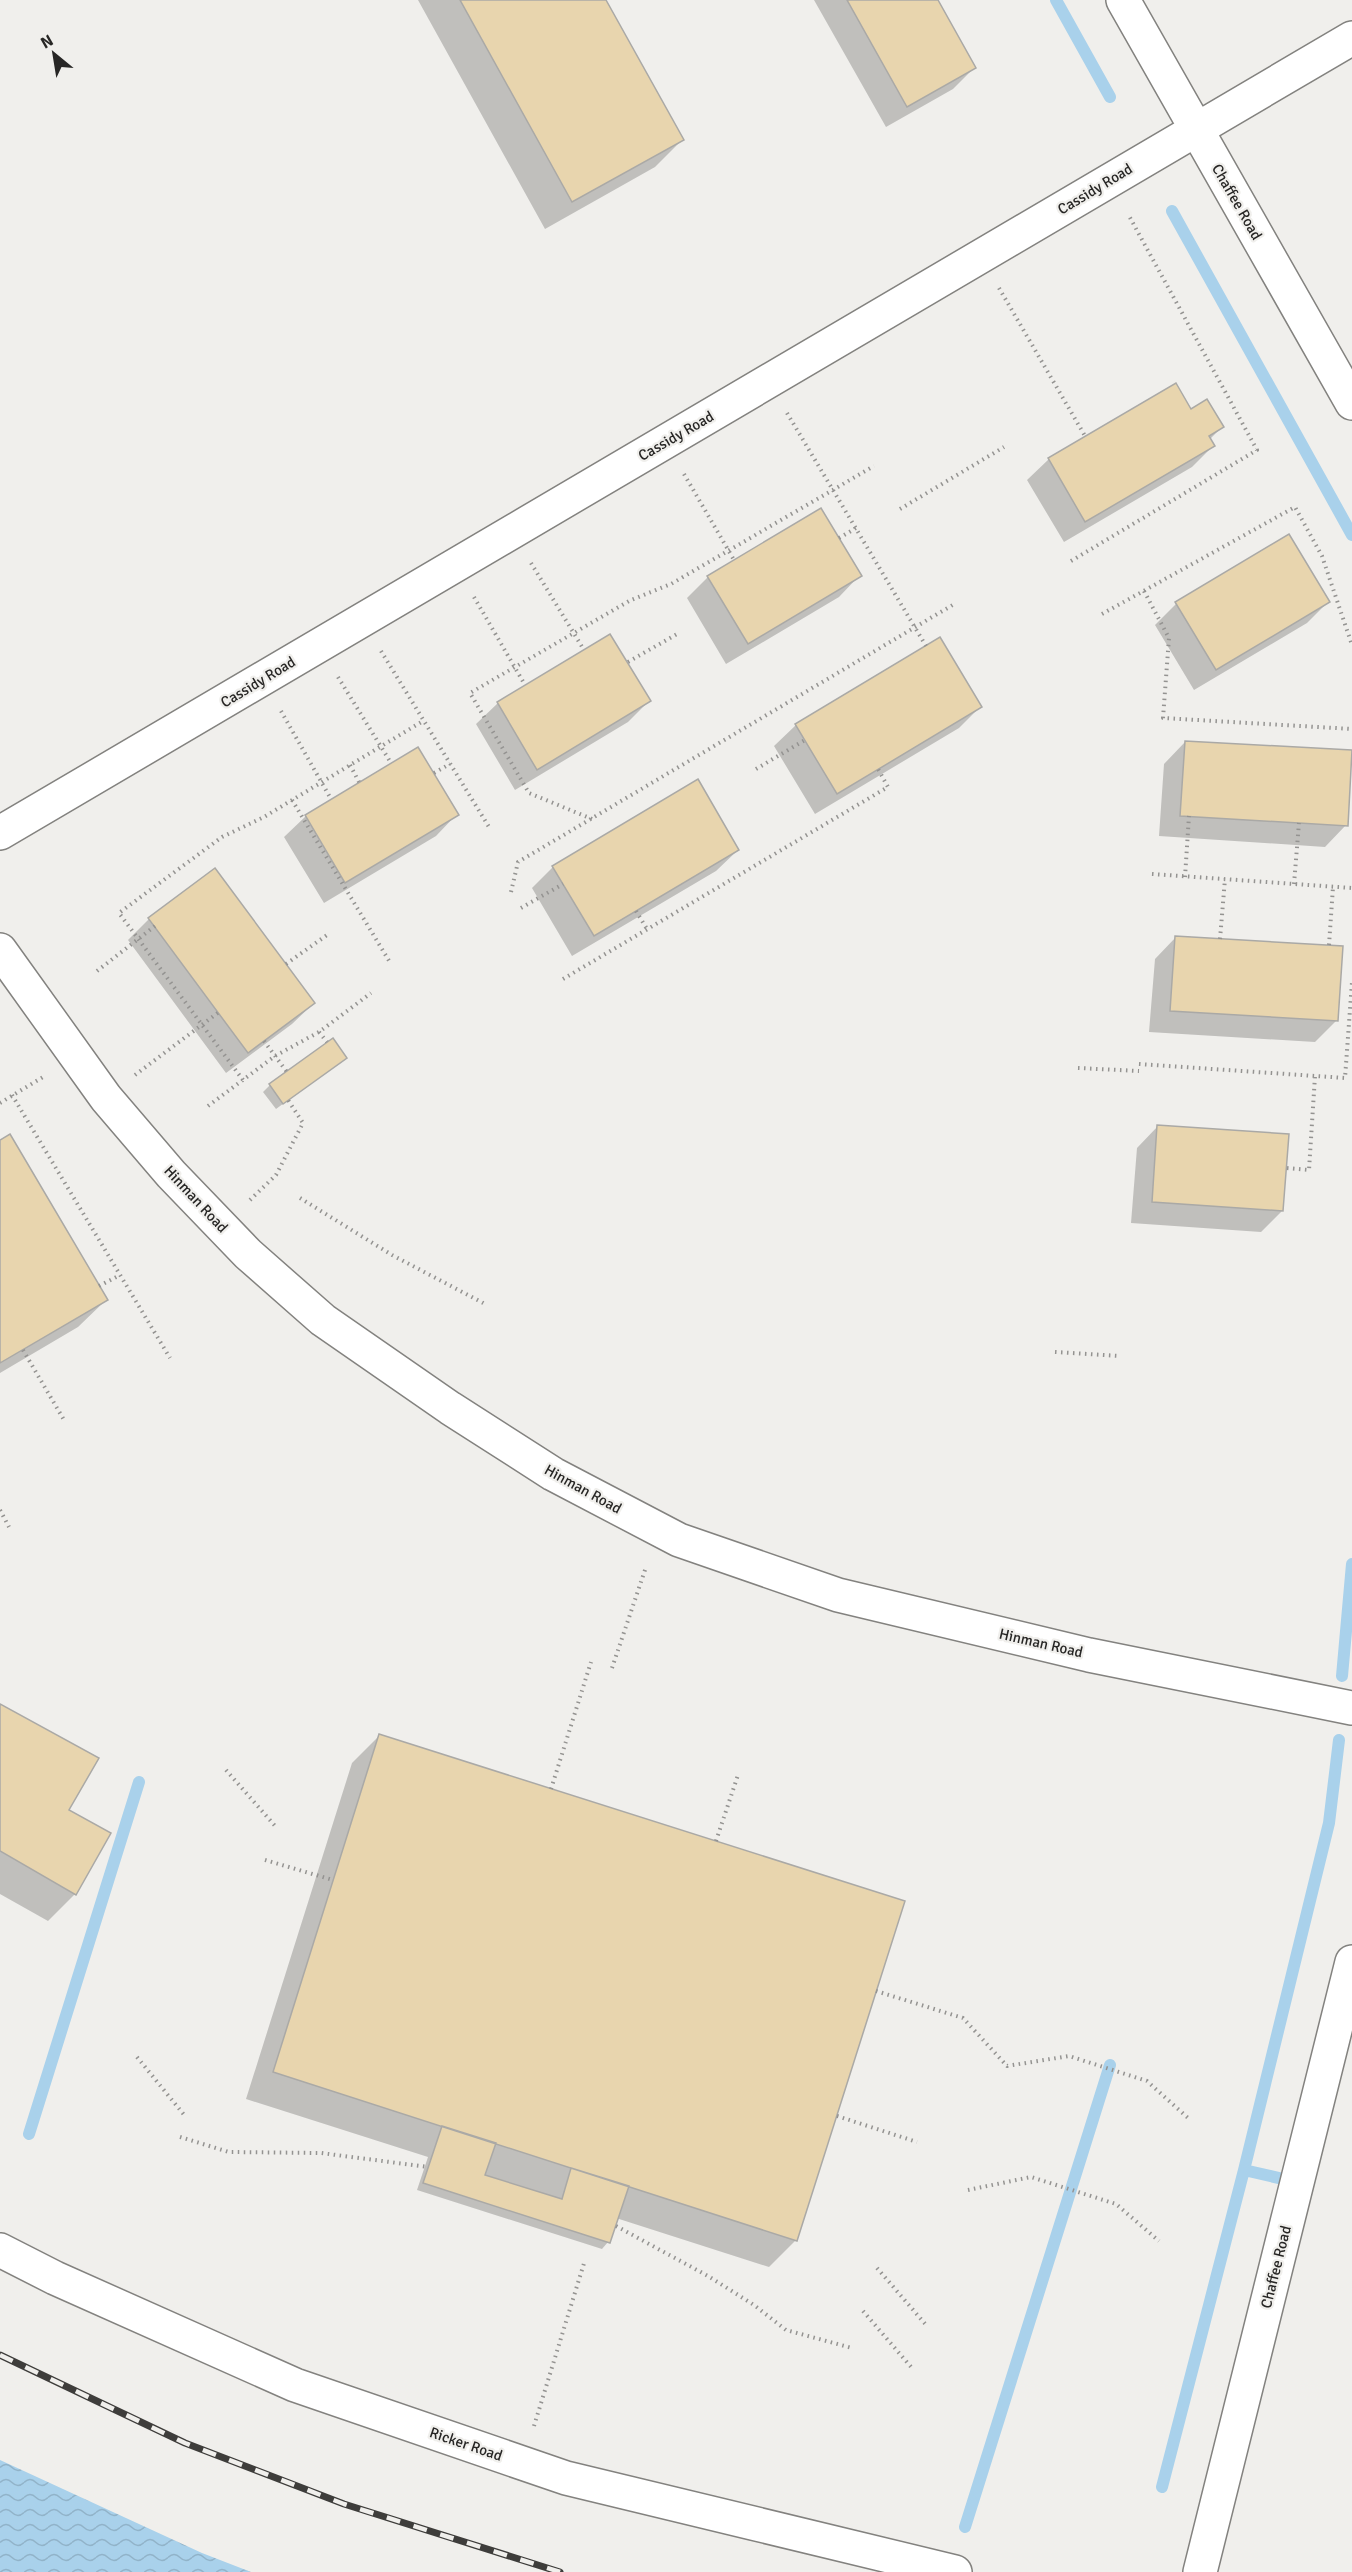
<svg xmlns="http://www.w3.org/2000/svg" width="1352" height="2572" font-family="Signika,sans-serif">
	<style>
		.water { fill: url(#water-waves) }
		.shadow { fill: #0003 }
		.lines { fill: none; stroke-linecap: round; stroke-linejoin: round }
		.stream { stroke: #a9d1eb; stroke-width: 12 }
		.building { fill: #e8d5ae; stroke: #aaa9a6; stroke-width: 1.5 }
		.street-casing { stroke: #83827f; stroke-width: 36 }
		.secondary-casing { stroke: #83827f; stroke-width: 36 }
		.path { stroke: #949391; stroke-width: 4; stroke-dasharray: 1.5 4.5; stroke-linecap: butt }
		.street { stroke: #fff; stroke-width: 33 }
		.secondary { stroke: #fff; stroke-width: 33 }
		.rail-casing { stroke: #3e3d3b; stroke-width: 7 }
		.rail { stroke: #f0efec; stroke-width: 4.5; stroke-dasharray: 14; stroke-linecap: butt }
		.labels { text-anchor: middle; stroke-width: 4.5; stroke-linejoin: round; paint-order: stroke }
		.street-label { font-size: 15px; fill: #272625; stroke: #f0efec }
	</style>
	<defs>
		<pattern id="water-waves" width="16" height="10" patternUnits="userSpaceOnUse" patternTransform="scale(1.5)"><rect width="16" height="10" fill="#a9d1eb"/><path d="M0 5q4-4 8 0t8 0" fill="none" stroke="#91b3c9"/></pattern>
	</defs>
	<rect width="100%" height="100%" fill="#f0efec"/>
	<path class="water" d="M0,2460l202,93 49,19h-251z"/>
	<path class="shadow" d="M418,0h187l77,140 -27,27 -110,62z
		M814,0h123l37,68 -21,21 -67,38z
		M1176,385l15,26 31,16 -13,13 4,6 -21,21 -128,75 -37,-62 22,-21z
		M860,575l-21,22 -113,67 -39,-66 21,-21z
		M1328,602l-21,21 -113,67 -39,-65 21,-21z
		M610,636l39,65 -21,21 -113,68 -39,-66 22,-21z
		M980,707l-21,21 -144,86 -41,-68 22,-21z
		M1185,742l161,83 -21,22 -166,-11 5,-72z
		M418,749l39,65 -21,22 -112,67 -40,-66 22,-21z
		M738,850l-22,21 -144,85 -40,-68 21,-21z
		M149,919l165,84 -22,21 -66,49 -98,-133z
		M1176,937l160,84 -21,21 -166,-10 6,-73z
		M345,1058l-69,51 -13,-17 7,-7z
		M1158,1126l124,85 -21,21 -130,-9 6,-75z
		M0,1142l106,158 -28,27 -78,46z
		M0,1706l67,104 8,84 -27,27 -48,-27z
		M379,1736l417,504 -27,27 -153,-49 -8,24 -6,7 -185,-59 11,-33 -182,-58 106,-336z"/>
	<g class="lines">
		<path class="stream" d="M1056,0l54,97
			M1172,211l180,324
			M1342,1676l10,-112
			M29,2134l110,-352
			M1244,2170l52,12
			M1162,2487l82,-317 85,-347 10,-83
			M965,2527l145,-462"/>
	</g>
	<path class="building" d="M460,0h146l78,140 -112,62z
		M847,0h91l38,68 -69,39z
		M1176,383l15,26 16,-10 17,28 -15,9 6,10 -130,76 -37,-64z
		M821,508l41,68 -114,68 -41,-68z
		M1289,534l41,68 -114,68 -41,-68z
		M610,634l41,67 -114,69 -40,-68z
		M940,637l42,70 -145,87 -42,-70z
		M1185,741l167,9 -4,76 -168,-10z
		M418,747l41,68 -114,68 -40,-68z
		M698,779l41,71 -145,86 -42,-70z
		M215,868l100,135 -67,50 -100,-135z
		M1175,936l168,10 -5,75 -168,-10z
		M333,1038l14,20 -64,46 -14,-20z
		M1157,1125l132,9 -6,77 -131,-9z
		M10,1134l98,166 -108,63v-223z
		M0,1704l99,54 -30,52 42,23 -35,62 -76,-44z
		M379,1734l526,167 -108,340 -524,-169z
		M442,2126l54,17 -11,32 77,24 9,-31 58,18 -19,57 -187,-60z"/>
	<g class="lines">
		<g class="street-casing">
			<path id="street" d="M0,950l106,148 65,76 77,80 75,66 127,88 103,66 126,66 159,55 251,60 263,53
				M0,2250l55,28 240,107 271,93 389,94"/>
		</g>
		<g class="secondary-casing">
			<path id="secondary" d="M1123,0l229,403
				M0,833l1352,-795
				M1200,2572l152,-610"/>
		</g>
		<path class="path" d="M999,288l86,148
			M787,413l139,233
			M684,474l50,86
			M900,509l104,-62
			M839,538l17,-10
			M1071,561l186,-111 -129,-236
			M531,563l53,87
			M1144,591l25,47 -6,80 189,11
			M474,597l51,88
			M1102,614l193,-107 27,49 30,89
			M381,651l108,176
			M628,662l49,-28
			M338,677l53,86
			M281,711l50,88
			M350,765l9,17
			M756,769l49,-29
			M434,773l16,-9
			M292,800l99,164
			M592,819l-63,-26 -59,-100 161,-93 40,-16 203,-118
			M1152,874l200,14
			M1185,877l4,-61
			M1294,884l5,-61
			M511,892l7,-30 438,-259
			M521,908l42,-24
			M636,911l11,18
			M1220,939l5,-60
			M1329,945l4,-58
			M286,964l41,-29
			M97,971l58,-45
			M563,979l325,-192 -10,-18
			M319,1032l8,10
			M264,1041l23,31
			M1139,1064l206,14 7,-96
			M1078,1068l61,3
			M135,1075l84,-63
			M243,1080l-124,-167 103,-76 42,-20 159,-96
			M12,1095l158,263
			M0,1103l43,-26
			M208,1106l67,-50 44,-24 52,-39
			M1287,1168l22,2 6,-94
			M300,1198l92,57 95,50
			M250,1200l26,-25 27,-52 -15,-23
			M99,1286l21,-11
			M23,1350l41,70
			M1055,1352l65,4
			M0,1510l9,17
			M612,1668l34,-101
			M226,1770l50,57
			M551,1789l40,-127
			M716,1841l22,-66
			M265,1860l68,20
			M876,1991l87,27 44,48 62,-10 78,25 41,37
			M137,2057l48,59
			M837,2116l80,26
			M180,2137l49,15 92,1 107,14
			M968,2190l63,-13 85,27 43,37
			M616,2226l92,50 46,29 32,25 66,18
			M877,2268l50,58
			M863,2311l49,57
			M534,2426l51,-166"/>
		<use href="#street" class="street"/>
		<use href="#secondary" class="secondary"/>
		<g class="rail-casing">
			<path id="rail" d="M0,2355l185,88 159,61 216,68"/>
		</g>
		<use href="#rail" class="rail"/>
	</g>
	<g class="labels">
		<g class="street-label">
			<text transform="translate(1095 189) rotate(-31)" y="5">Cassidy Road</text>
			<text transform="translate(1237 202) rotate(60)" y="5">Chaffee Road</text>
			<text transform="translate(676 436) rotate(-30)" y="5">Cassidy Road</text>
			<text transform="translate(258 682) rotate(-31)" y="5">Cassidy Road</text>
			<text transform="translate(196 1199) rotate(47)" y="5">Hinman Road</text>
			<text transform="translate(583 1489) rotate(29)" y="5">Hinman Road</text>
			<text transform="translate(1041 1643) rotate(13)" y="5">Hinman Road</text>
			<text transform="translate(1276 2267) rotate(-76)" y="5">Chaffee Road</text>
			<text transform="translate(466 2444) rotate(19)" y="5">Ricker Road</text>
		</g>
	</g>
	<g transform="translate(54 54) rotate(330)" stroke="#f0efec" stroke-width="4.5" paint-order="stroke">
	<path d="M0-4.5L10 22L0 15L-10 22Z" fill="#272625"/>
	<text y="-9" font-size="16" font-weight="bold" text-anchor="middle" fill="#272625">N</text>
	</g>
</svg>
